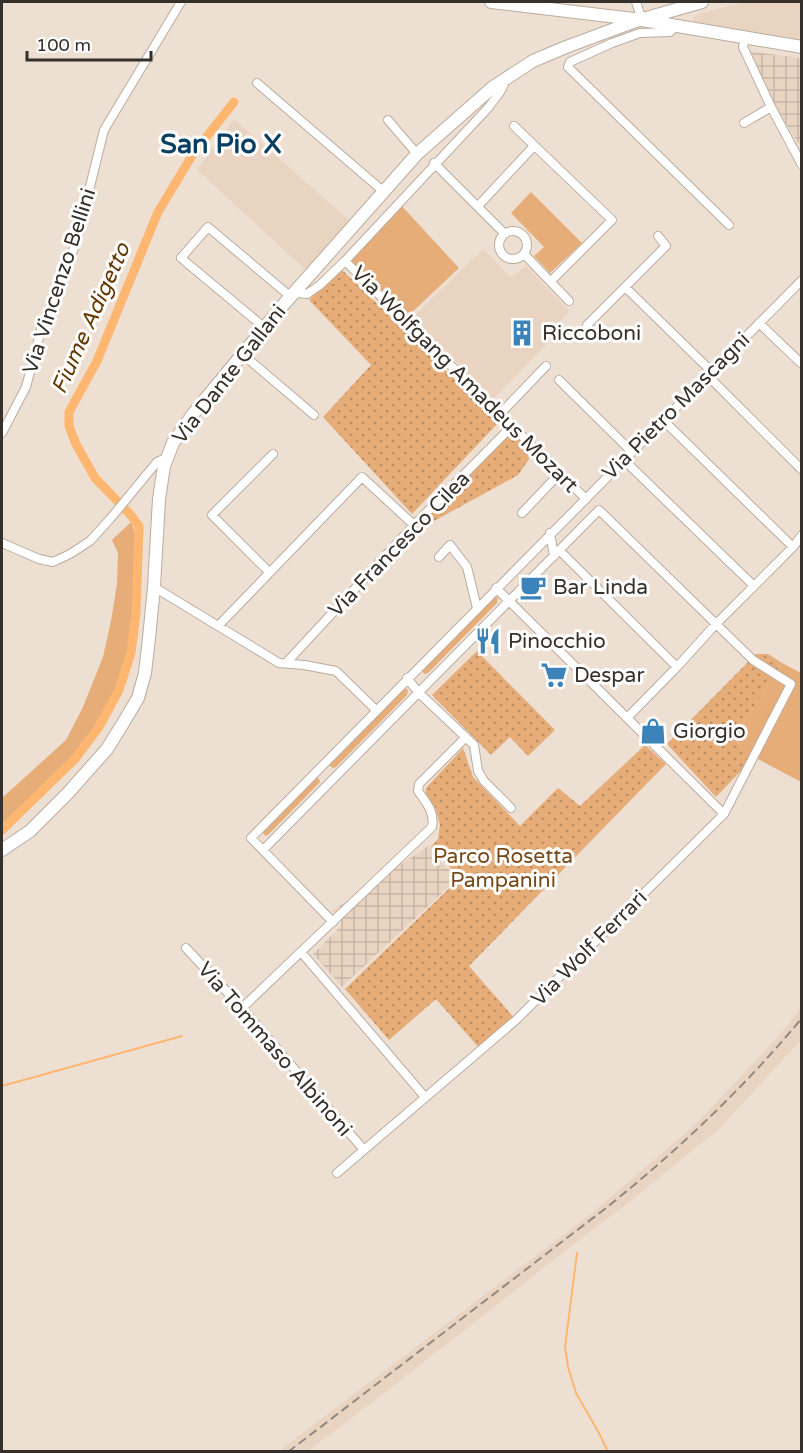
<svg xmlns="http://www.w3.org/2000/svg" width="803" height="1453" font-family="'Varela Round',sans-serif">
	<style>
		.built { fill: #e9d4c2 }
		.industrial { fill: url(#industrial-grid) }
		.grass { fill: #e6ad78 }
		.park { fill: url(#park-dots) }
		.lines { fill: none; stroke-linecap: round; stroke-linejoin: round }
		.stream { stroke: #feb671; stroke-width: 2 }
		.canal { stroke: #feb671; stroke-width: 9 }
		.street-casing { stroke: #baaca0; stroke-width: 10 }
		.secondary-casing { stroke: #baaca0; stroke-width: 14 }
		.street { stroke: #fff; stroke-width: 8 }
		.secondary { stroke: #fff; stroke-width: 12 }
		.rail { stroke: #938980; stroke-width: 2; stroke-dasharray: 9 4.5; stroke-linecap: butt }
		.labels { text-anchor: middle; stroke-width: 6; stroke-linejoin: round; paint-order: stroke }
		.street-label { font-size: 21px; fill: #36302b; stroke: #fff }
		.poi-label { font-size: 21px; fill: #36302b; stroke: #fff; text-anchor: start }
		.park-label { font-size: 21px; fill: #784917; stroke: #fff }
		.water-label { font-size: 22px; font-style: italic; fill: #653800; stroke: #fff }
		.district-label { font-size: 27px; font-weight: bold; fill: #083f62; stroke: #fff }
	</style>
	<defs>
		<pattern id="industrial-grid" width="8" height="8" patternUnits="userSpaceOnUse" patternTransform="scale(1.5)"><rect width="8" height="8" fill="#e9d4c2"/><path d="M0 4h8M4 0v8" fill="none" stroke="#c8b6a7"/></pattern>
		<pattern id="park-dots" width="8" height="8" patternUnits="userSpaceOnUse" patternTransform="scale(1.5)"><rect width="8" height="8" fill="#e6ad78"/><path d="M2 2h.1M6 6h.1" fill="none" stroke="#bb8d63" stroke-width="1.8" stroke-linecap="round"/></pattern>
	</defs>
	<rect width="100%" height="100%" fill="#eedfd3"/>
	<path class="built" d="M745,2h56v41l-107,-19 -1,-6 5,-4z
		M234,119l116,102 -43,50 -110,-101z
		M483,249l27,28 16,-11 43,45 -25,30 2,4 -53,54 -81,-81z
		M801,1007v33l-82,89 -100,81 -36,27 -201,158 -74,56h-29l312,-237 106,-91 87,-93z"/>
	<path class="industrial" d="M738,50l63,8v89z
		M428,846l29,33 -115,108 -29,-33 28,-28v-6l-9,-9z"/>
	<path class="grass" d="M531,192l51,51 -32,30 -16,-17 10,-9 -33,-34z
		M398,202l61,66 -51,48 -61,-58z
		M131,522c7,13 4,42 5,58 1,42 -5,69 -17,108 -4,12 -8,27 -16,38 -26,35 -60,64 -92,95l-9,8v-31l64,-58 17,-33 20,-50 8,-36 6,-37 1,-31 -6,-13z
		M495,596l3,2 -1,5 -69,70 -4,1 -1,-2v-4z
		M782,663l19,10v109l-47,-25 -21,-18z
		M405,688l3,2 -1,5 -71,72 -3,1 -3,-2v-4z
		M316,777l3,2 1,3 -51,52 -3,2 -3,-3v-4z"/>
	<path class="park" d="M339,267l160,155 -87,92 -89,-97 48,-52 -62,-65z
		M512,430l22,22 -16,23 -84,46 -5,-4z
		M477,651l78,79 -27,26 -18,-19 -19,18 -59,-60z
		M756,654h12l14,9 -49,76 21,18 -38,40 -49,-53z
		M645,745l21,19 -197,202 47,54 -35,30 -45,-51 -47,41 -44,-51 115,-111 -29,-31 7,-8 2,-14 -5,-18 -9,-10v-9l37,-40 10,29 47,49 38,-38 22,18z"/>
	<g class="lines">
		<path class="stream" d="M2,1086l180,-50
			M577,1253l-12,94 3,20 8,26 23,40 9,19"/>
		<path class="canal" d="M2,830l73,-71 24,-32 20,-37 12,-37 5,-40 3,-87 -9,-12 -35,-36 -19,-34 -7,-18v-14l28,-51 61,-149 35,-58 41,-52"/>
		<g class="street-casing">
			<path id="street" d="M636,2l6,18
				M674,26l-1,3 -3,3 -30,1 -28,10 -42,19 -2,5 161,158
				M745,38l-2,9 28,60 31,58
				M257,83l126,108
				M388,120l29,34
				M744,123l27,-16
				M514,126l98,94 -61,61
				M434,163l71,71
				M478,206l56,-60
				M499 245a14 14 0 1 1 28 0a14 14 0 1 1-28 0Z
				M524,254l45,47
				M345,261l240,237
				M625,287l86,84
				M296,291l2,2 9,1 13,-9 25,-24 143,-153c6,-9 17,-19 17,-30
				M759,323l43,41
				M587,325l79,-79 -8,-10
				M263,330l2,-2 -84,-70 27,-31 83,70
				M252,349l-5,9 67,57
				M707,375l95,95
				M559,380l72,71
				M500,414l46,-48
				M663,420l130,127
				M2,433l24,-46 15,-57 35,-87 28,-113 77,-128
				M623,459l131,127
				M522,513l38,-40
				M550,533l4,23
				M2,543l37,16 14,3 17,-8 20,-13 20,-22 47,-57 4,-2 4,1
				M559,550l118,117
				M439,557l11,-12 17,22 10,41
				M269,572l-57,-57 61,-61
				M154,587l125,76 25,2 32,6 40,39
				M496,588l228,226
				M218,626l144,-149 52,48
				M286,663l128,-138 98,-99
				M407,678l11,14 56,53 4,26 6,10 27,27
				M627,718l50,-51 38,-42 78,-78 9,-12
				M263,850l336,-340 154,150 38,24 -67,130 -208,206 -179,153
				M333,922l-82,-84 551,-558
				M186,948l56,60 122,142
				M301,952l124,145
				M242,1008l190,-181c3,-15 -6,-25 -14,-36l1,-7 47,-47"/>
		</g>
		<g class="secondary-casing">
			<path id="secondary" d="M491,2l151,18 160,27
				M2,850l28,-19 38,-38 39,-44 15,-24 16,-27 7,-25 4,-35 5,-51 5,-88 5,-33 9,-23 20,-29 91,-110 133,-150 76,-67 40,-26 33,-14 70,-26 66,-19"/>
		</g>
		<use href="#street" class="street"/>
		<use href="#secondary" class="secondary"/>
		<path class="rail" d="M288,1452l318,-244c71,-57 137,-119 196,-190"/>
	</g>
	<defs>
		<g id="building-bare" transform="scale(2.07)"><path d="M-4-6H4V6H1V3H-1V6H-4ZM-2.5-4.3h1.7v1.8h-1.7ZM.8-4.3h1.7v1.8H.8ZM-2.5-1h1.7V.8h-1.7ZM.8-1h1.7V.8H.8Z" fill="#3b83b8" stroke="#fff" stroke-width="2.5" paint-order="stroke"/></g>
		<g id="cafe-bare" transform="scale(2.07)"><path d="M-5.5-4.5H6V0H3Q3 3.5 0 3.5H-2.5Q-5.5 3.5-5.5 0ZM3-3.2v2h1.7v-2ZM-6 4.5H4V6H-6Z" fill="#3b83b8" stroke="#fff" stroke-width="2.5" paint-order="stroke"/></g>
		<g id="restaurant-bare" transform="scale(2.07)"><path d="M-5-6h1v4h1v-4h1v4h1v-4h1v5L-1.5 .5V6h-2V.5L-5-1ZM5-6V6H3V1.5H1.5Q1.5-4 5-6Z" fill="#3b83b8" stroke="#fff" stroke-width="2.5" paint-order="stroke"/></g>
		<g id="supermarket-bare" transform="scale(2.07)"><path d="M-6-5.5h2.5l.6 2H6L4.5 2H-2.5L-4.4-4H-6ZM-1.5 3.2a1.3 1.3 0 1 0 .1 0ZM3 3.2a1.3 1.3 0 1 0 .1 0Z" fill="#3b83b8" stroke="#fff" stroke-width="2.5" paint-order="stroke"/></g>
		<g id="shop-bare" transform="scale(2.07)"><path d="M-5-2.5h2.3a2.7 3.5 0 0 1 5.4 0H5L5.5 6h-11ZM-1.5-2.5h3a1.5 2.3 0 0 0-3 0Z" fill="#3b83b8" stroke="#fff" stroke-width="2.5" paint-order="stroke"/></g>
	</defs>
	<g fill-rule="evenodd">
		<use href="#building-bare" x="522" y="333"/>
		<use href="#cafe-bare" x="533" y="587"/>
		<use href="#restaurant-bare" x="488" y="641"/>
		<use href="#supermarket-bare" x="554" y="675"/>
		<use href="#shop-bare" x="653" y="731"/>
	</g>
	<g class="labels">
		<g class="street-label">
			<text transform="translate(59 281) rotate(-72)" y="7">Via Vincenzo Bellini</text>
			<text transform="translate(229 374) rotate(-52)" y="7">Via Dante Gallani</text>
			<text transform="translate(465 379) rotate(45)" y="7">Via Wolfgang Amadeus Mozart</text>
			<text transform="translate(676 406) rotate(-45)" y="7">Via Pietro Mascagni</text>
			<text transform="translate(399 544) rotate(-46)" y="7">Via Francesco Cilea</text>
			<text transform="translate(589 948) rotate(-45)" y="7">Via Wolf Ferrari</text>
			<text transform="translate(275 1049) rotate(49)" y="7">Via Tommaso Albinoni</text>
		</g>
		<g class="poi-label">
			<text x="542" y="340">Riccoboni</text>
			<text x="553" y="594">Bar Linda</text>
			<text x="508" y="648">Pinocchio</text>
			<text x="574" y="682">Despar</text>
			<text x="673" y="738">Giorgio</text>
		</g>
		<g class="park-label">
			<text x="503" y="863">Parco Rosetta<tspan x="503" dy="24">Pampanini</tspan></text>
		</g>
		<g class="water-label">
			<text transform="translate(90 318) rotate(-66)" y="8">Fiume Adigetto</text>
		</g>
		<g class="district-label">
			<text x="221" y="153">San Pio X</text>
		</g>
	</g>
	<rect width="803" height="1453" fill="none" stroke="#36302b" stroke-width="6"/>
	<path d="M27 51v9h124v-9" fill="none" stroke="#36302b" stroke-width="3"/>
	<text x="36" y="51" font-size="18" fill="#36302b" stroke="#ffffff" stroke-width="4.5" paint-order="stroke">100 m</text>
</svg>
